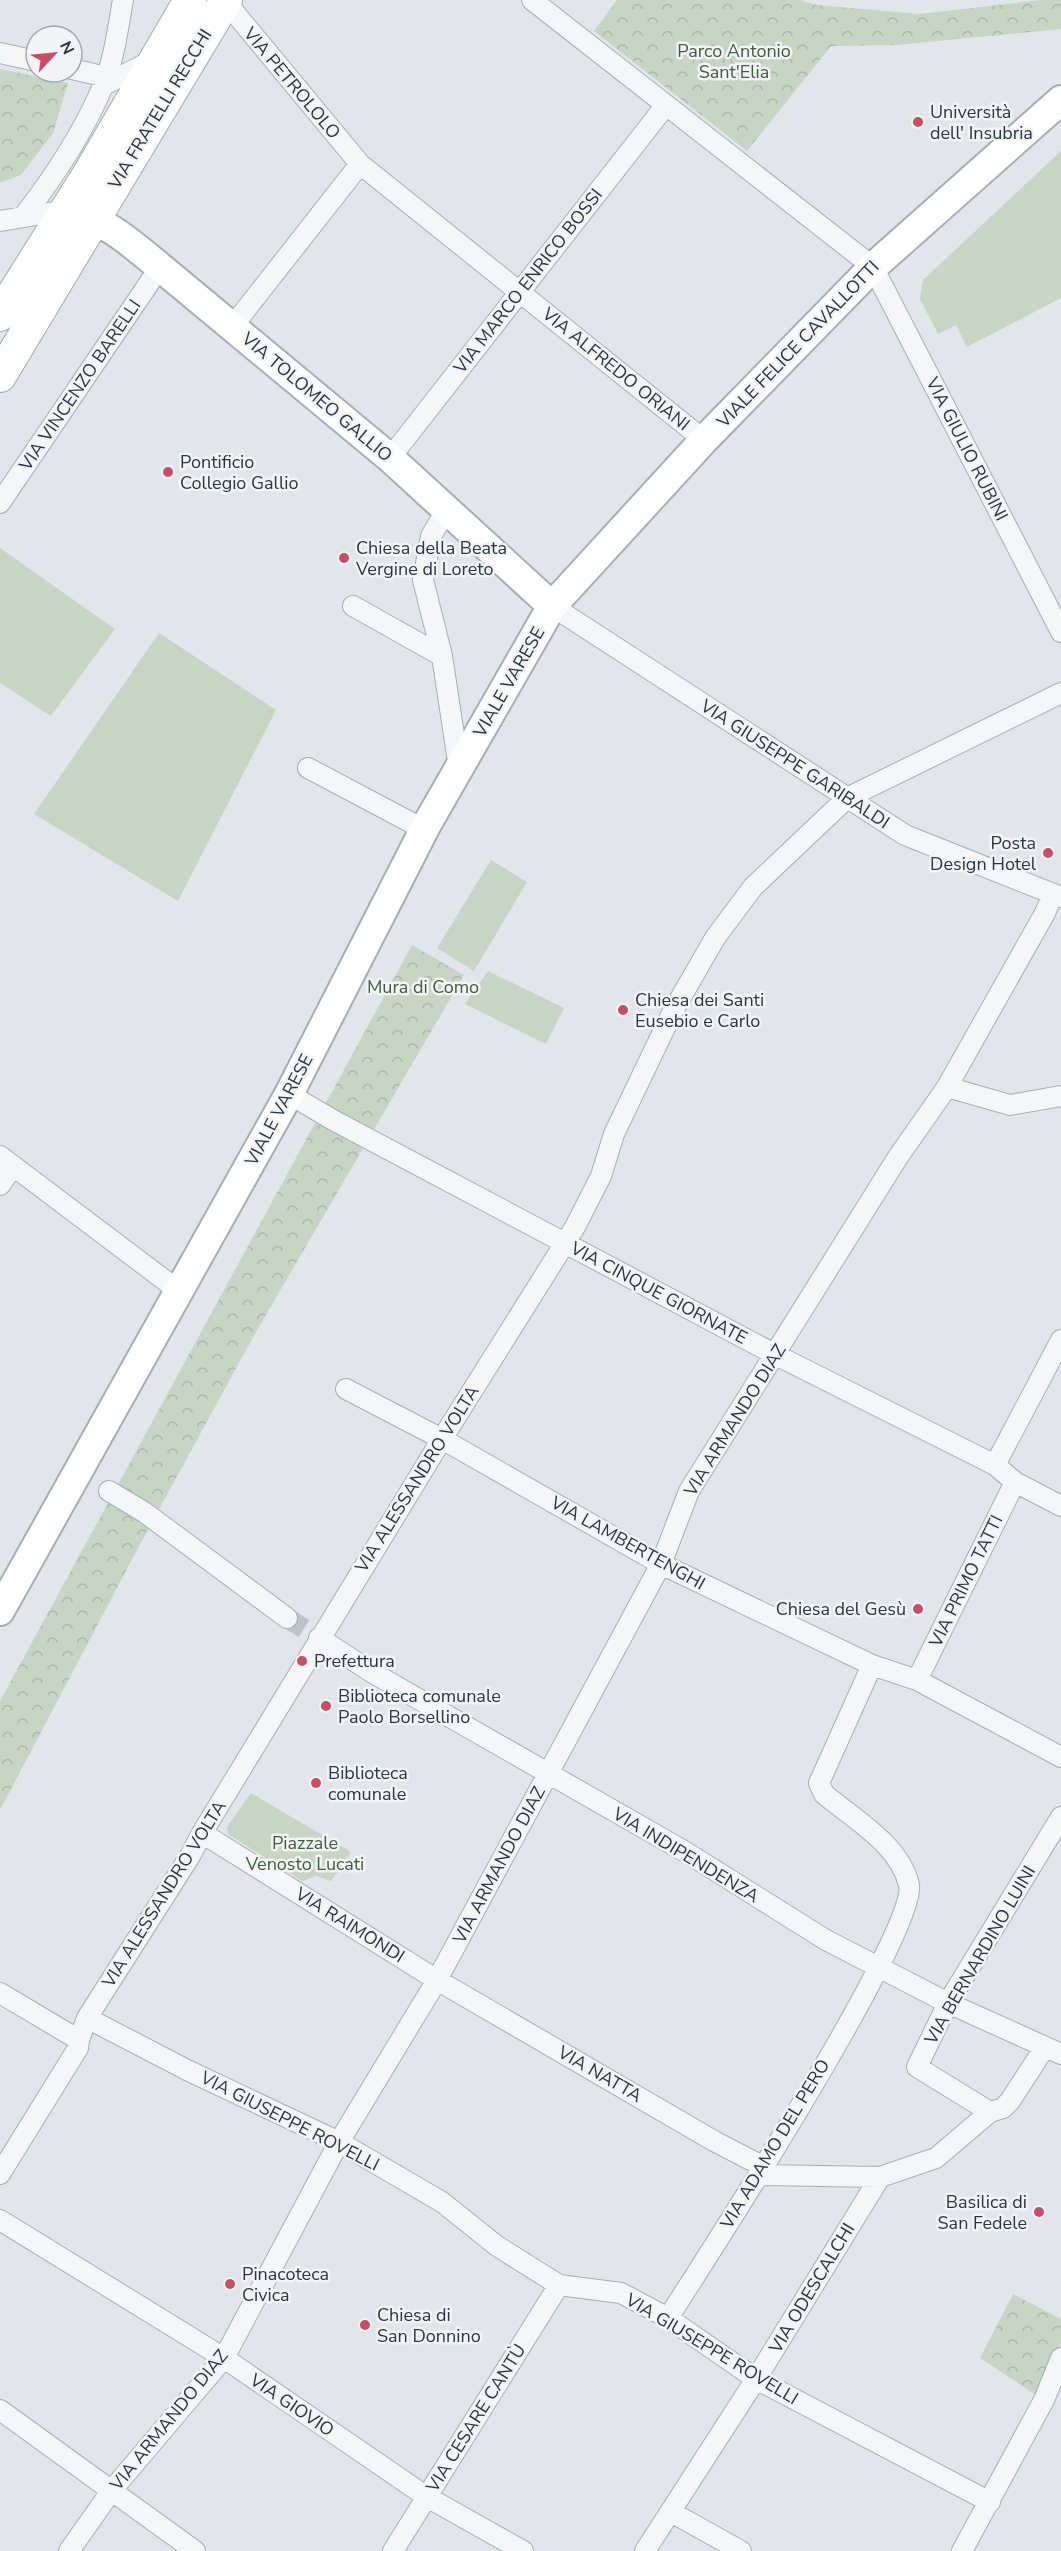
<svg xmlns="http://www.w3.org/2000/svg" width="1061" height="2551" font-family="'Nunito Sans',sans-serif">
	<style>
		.park { fill: url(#park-crowns) }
		.garden { fill: #c8d4c4 }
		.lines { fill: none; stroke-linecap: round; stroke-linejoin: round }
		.street-tunnel { stroke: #bdc2c8; stroke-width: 20; stroke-dasharray: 20 10; stroke-linecap: butt }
		.street-casing { stroke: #a7adb4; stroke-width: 22 }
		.secondary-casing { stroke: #a7adb4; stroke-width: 32 }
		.primary-casing { stroke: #a2aab5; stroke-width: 34 }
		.street { stroke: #f5f6f8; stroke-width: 20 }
		.secondary { stroke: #fff; stroke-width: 28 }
		.primary { stroke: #fff; stroke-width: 32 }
		.poi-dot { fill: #c94d63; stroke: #f2f4f7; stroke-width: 2 }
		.labels { text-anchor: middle; stroke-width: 5; stroke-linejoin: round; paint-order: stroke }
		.park-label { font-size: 18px; fill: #405d39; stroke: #f2f4f7 }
		.street-label { font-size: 18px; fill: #2b3441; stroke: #f2f4f7 }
		.poi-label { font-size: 18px; fill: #2b3441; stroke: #f2f4f7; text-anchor: start }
	</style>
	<defs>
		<pattern id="park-crowns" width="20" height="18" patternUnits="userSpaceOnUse" patternTransform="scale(1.5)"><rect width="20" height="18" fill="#c8d4c4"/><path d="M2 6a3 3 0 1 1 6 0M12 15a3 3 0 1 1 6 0" fill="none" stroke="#acb7aa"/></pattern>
	</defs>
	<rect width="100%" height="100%" fill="#e2e6ea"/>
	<path class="park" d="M617,0h184l16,5 102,9 122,-14h20v29l-164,16 -66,1 -84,105 -153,-120z
		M0,69l68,14 -15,50 -32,42 -21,8z
		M412,945l52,30 -208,357 -110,201 -146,277v-109z
		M1013,2294l48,25v23l-22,55 -59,-39z"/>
	<path class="garden" d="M1061,151v147l-94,49 -11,-22 -18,9 -18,-35 3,-19z
		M0,548l115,81 -64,87 -51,-33z
		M159,633l117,77 -98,191 -144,-87z
		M491,860l36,22 -53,89 -37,-23z
		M488,971l76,37 -18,36 -81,-40z
		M251,1793l100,59 -20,29 -15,-5 -14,5 -74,-47 -1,-7z"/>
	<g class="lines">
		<path class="street-tunnel" d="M287,1618l32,20"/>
		<g class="street-casing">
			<path id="street" d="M532,0l341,267 188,365
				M225,1l135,163 344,276
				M0,53l36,8
				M72,69l34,8
				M104,85l49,-25
				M23,217c31,-40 60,-84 80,-131 11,-26 15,-58 20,-86
				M0,221l67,-11
				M232,327l128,-163
				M390,458l276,-353
				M0,503l160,-236
				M353,606l89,50 17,112
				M552,606l353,229 156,62
				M442,656l-19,-76 8,-44 16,-27
				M308,768l117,62
				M947,1087l98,-174 8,-19
				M289,1094l44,26 443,235 219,110 20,17 46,24
				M0,1156l179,135
				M0,1185l13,-19
				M346,1389l96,50 219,125 211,101 45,15 144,77
				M995,1465l66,-125
				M109,1491l35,21 143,106
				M319,1638l54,35 311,178 142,89 122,63 113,51
				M917,1680l98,-198
				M202,1833l235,147 277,161 50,26
				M0,1993l79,47
				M87,2018l100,52 152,72 103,60 55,44 62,39 62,8 47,25 88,61 234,123
				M990,2112l13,-4 7,-7 35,-54
				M0,2174l78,-126 1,-8 8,-22 103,-162 12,-23 240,-394 133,-212 26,-51 13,-42 59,-123 42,-73 38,-51 94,-89 214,-105
				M759,2175l121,2 56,-19 54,-46 -73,-45 31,-64 113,-186
				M0,2220l224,138 203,139 96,54
				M668,2318c36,-56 252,-390 241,-433 -9,-40 -55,-66 -85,-91l-5,-11 53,-118
				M0,2410l195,141
				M671,2512l70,39
				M69,2551l43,-61 112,-132 115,-216 98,-162 224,-416 28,-73 209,-334 49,-70 63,18 51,-9
				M393,2551l166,-266
				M645,2551l111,-172 124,-202
				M962,2551l82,-151 17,-42"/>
		</g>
		<g class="secondary-casing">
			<path id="secondary" d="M74,212c34,10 59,33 86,55l230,191 162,148
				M0,1611l289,-517 138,-270 125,-218 152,-166 169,-173 188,-167"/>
		</g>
		<g class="primary-casing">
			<path id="primary" d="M0,315l90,-143 100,-172
				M0,376l226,-376"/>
		</g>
		<use href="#street" class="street"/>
		<use href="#secondary" class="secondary"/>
		<use href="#primary" class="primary"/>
	</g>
	<g class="poi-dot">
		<circle cx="918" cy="122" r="6"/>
		<circle cx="168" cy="472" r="6"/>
		<circle cx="344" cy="558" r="6"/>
		<circle cx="1048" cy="853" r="6"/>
		<circle cx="623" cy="1010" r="6"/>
		<circle cx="918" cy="1609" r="6"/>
		<circle cx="302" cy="1661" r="6"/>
		<circle cx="326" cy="1706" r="6"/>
		<circle cx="316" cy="1783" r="6"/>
		<circle cx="1039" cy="2212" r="6"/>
		<circle cx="230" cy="2284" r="6"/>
		<circle cx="365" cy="2325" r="6"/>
	</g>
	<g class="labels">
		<g class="park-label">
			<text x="734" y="57">Parco Antonio<tspan x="734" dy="21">Sant'Elia</tspan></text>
			<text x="423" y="993">Mura di Como</text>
			<text x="305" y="1849">Piazzale<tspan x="305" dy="21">Venosto Lucati</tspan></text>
		</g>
		<g class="street-label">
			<text transform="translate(292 83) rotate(50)" y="6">VIA PETROLOLO</text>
			<text transform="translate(160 109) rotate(-59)" y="6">VIA FRATELLI RECCHI</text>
			<text transform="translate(528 281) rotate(-52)" y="6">VIA MARCO ENRICO BOSSI</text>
			<text transform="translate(798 344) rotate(-46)" y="6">VIALE FELICE CAVALLOTTI</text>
			<text transform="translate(616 369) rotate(39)" y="6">VIA ALFREDO ORIANI</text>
			<text transform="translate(80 385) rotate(-56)" y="6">VIA VINCENZO BARELLI</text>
			<text transform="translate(317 397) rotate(40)" y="6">VIA TOLOMEO GALLIO</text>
			<text transform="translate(967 449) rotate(63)" y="6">VIA GIULIO RUBINI</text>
			<text transform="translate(509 682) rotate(-60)" y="6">VIALE VARESE</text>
			<text transform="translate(795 764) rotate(33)" y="6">VIA GIUSEPPE GARIBALDI</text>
			<text transform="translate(279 1110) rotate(-62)" y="6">VIALE VARESE</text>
			<text transform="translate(659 1293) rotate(28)" y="6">VIA CINQUE GIORNATE</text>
			<text transform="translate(735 1420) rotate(-58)" y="6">VIA ARMANDO DIAZ</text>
			<text transform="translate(417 1479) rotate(-58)" y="6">VIA ALESSANDRO VOLTA</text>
			<text transform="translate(628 1543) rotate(29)" y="6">VIA LAMBERTENGHI</text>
			<text transform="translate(966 1581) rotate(-64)" y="6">VIA PRIMO TATTI</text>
			<text transform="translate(686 1855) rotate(31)" y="6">VIA INDIPENDENZA</text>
			<text transform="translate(499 1865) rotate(-62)" y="6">VIA ARMANDO DIAZ</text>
			<text transform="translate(164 1894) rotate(-58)" y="6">VIA ALESSANDRO VOLTA</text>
			<text transform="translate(350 1925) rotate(32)" y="6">VIA RAIMONDI</text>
			<text transform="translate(980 1955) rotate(-60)" y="6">VIA BERNARDINO LUINI</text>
			<text transform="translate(600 2074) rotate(30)" y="6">VIA NATTA</text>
			<text transform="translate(290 2121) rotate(27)" y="6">VIA GIUSEPPE ROVELLI</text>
			<text transform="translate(775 2144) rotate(-59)" y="6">VIA ADAMO DEL PERO</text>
			<text transform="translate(812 2288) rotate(-59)" y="6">VIA ODESCALCHI</text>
			<text transform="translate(712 2349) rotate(31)" y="6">VIA GIUSEPPE ROVELLI</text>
			<text transform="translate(292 2405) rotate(34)" y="6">VIA GIOVIO</text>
			<text transform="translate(476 2418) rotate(-58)" y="6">VIA CESARE CANTÙ</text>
			<text transform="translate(169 2420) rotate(-51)" y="6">VIA ARMANDO DIAZ</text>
		</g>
		<g class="poi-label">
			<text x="930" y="118">Università<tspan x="930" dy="21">dell' Insubria</tspan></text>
			<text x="180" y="468">Pontificio<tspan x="180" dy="21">Collegio Gallio</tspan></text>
			<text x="356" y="554">Chiesa della Beata<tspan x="356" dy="21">Vergine di Loreto</tspan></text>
			<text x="1036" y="849" text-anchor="end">Posta<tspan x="1036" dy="21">Design Hotel</tspan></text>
			<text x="635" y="1006">Chiesa dei Santi<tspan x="635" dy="21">Eusebio e Carlo</tspan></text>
			<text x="906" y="1615" text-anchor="end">Chiesa del Gesù</text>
			<text x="314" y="1667">Prefettura</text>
			<text x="338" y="1702">Biblioteca comunale<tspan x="338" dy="21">Paolo Borsellino</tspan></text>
			<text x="328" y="1779">Biblioteca<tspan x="328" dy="21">comunale</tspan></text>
			<text x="1027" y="2208" text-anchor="end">Basilica di<tspan x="1027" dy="21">San Fedele</tspan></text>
			<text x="242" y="2280">Pinacoteca<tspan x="242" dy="21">Civica</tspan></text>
			<text x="377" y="2321">Chiesa di<tspan x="377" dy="21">San Donnino</tspan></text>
		</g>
	</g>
	<g transform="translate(54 54) rotate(64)"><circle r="28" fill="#f2f4f7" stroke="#a2a7ae" stroke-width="1.5"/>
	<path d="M0-4.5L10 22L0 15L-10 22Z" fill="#c94d63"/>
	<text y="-9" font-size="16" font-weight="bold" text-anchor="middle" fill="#2b3441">N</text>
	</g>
</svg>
